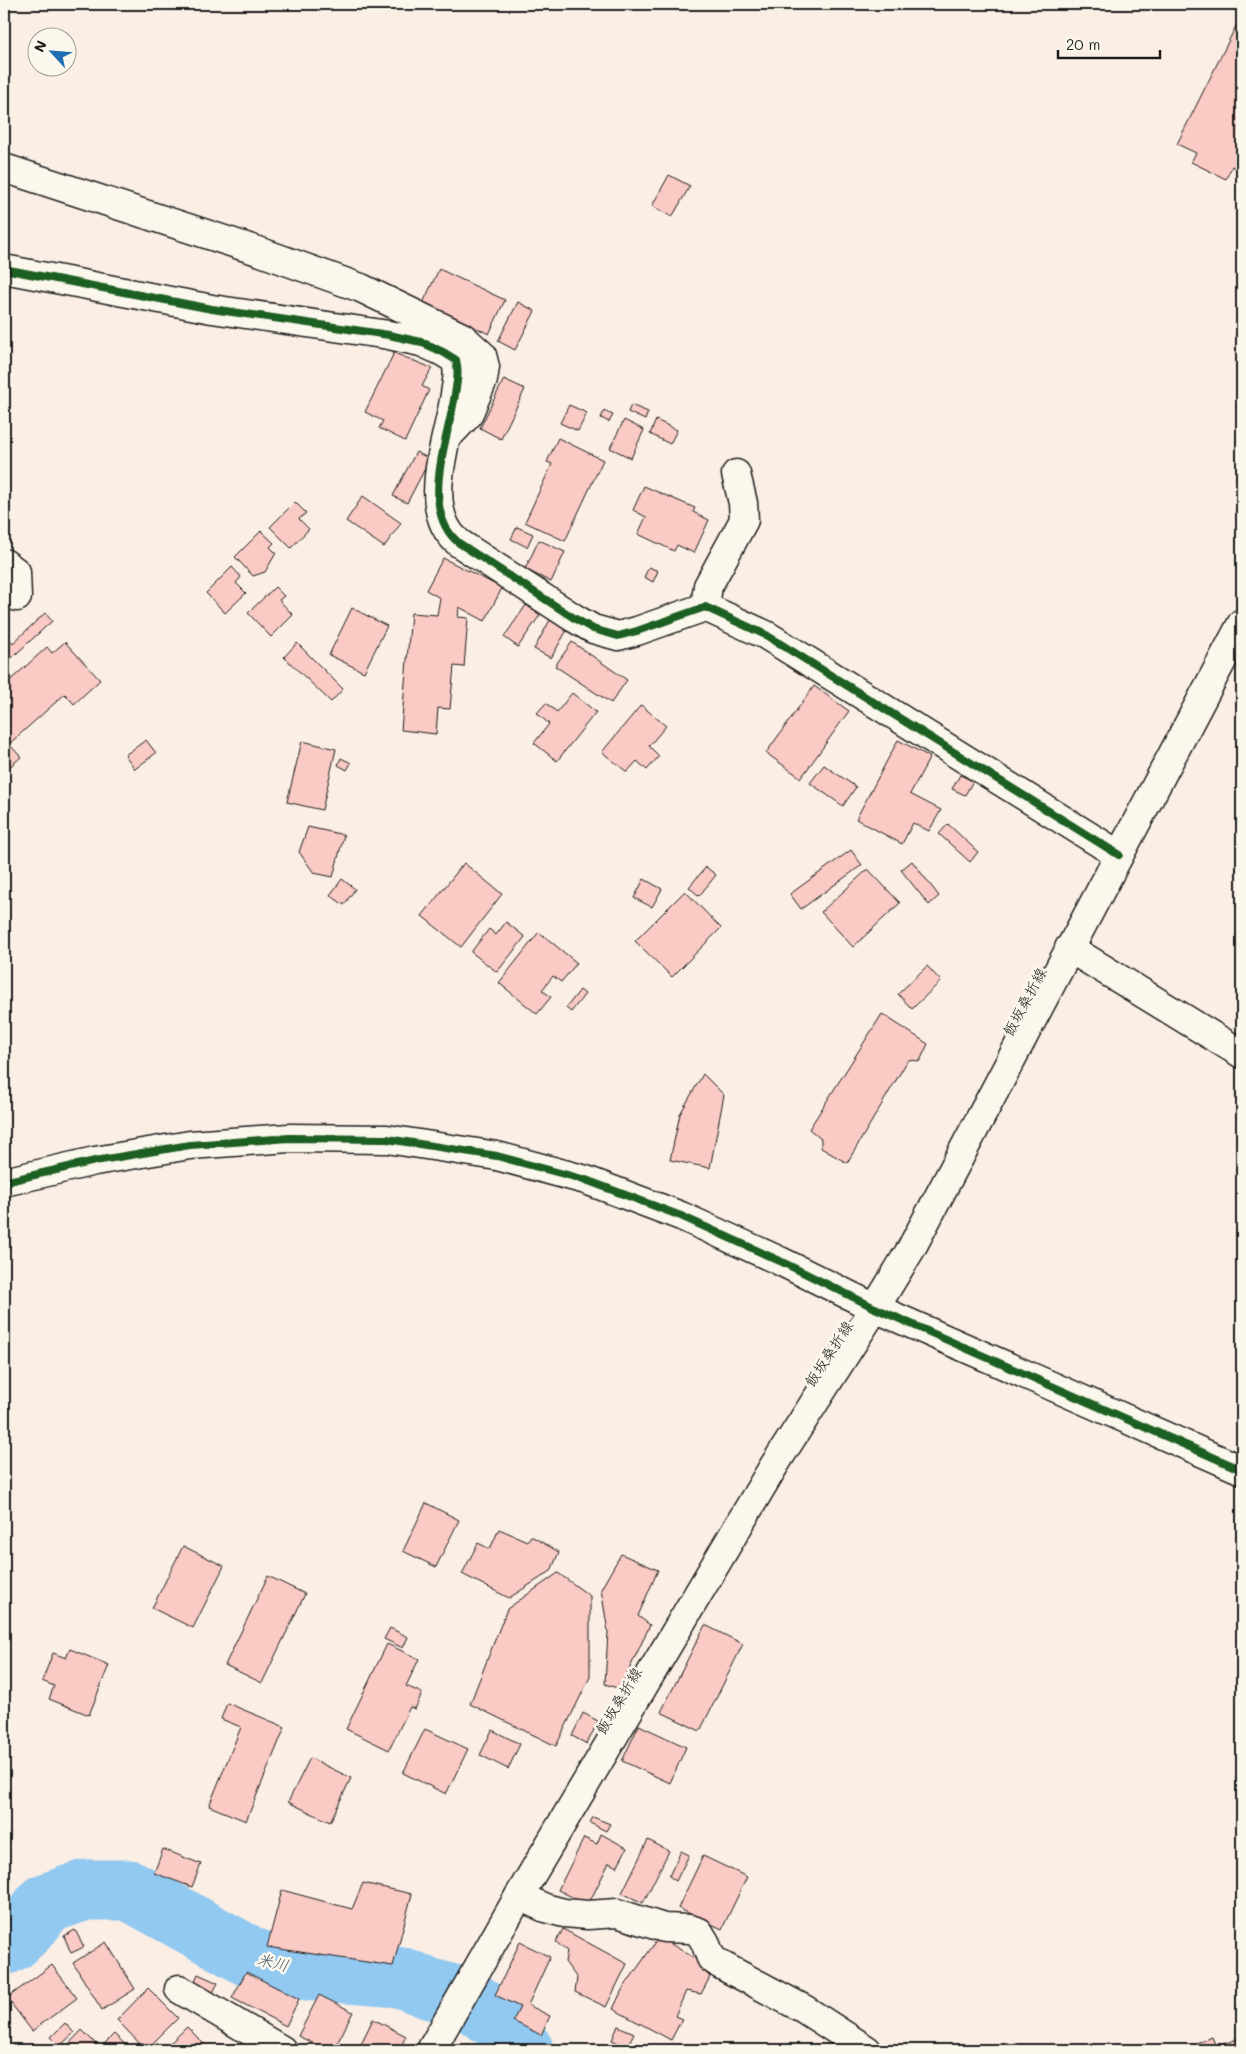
<svg xmlns="http://www.w3.org/2000/svg" width="1246" height="2054" font-family="Mali,'Klee One',sans-serif">
	<style>
		.lines { fill: none; stroke-linecap: round; stroke-linejoin: round }
		.river { stroke: #92c9f1; stroke-width: 61 }
		.building { fill: #facac4; stroke: #1c1c1c }
		.street-casing { stroke: #1c1c1c; stroke-width: 31 }
		.secondary-casing { stroke: #1c1c1c; stroke-width: 31 }
		.street { stroke: #fbf7ec; stroke-width: 28 }
		.secondary { stroke: #fbf7ec; stroke-width: 28 }
		.cycleway-casing { stroke: #fbf7ec; stroke-width: 11 }
		.cycleway { stroke: #1b5e20; stroke-width: 8 }
		.labels { text-anchor: middle; stroke-width: 5; stroke-linejoin: round; paint-order: stroke }
		.street-label { font-size: 15px; fill: #1c1c1c; stroke: #fbf7ec }
		.water-label { font-size: 16px; font-style: italic; fill: #455967; stroke: #fbf7ec }
	</style>
	<rect width="100%" height="100%" fill="#fbeee4"/>
	<filter id="ink" filterUnits="userSpaceOnUse"><feTurbulence type="fractalNoise" baseFrequency=".02" numOctaves="2"/><feDisplacementMap in="SourceGraphic" scale="10" xChannelSelector="R" yChannelSelector="G"/><feConvolveMatrix kernelMatrix="1 2 1 2 8 2 1 2 1" color-interpolation-filters="sRGB"/></filter>
	<g filter="url(#ink)">
		<g class="lines">
			<path class="river" d="M4,1945l8,-4 18,-17 15,-20 40,-14h44l127,70 51,10 93,7 31,12 37,10 28,20 27,31"/>
		</g>
		<path class="building" d="M1242,14l-1,88 1,69 -10,-5 -6,13 -35,-17 5,-9 -19,-9z
			M669,175l21,11 -18,31 -20,-11z
			M439,269l66,31 -16,34 -66,-31z
			M518,302l17,9 -20,39 -17,-9z
			M394,353l38,15 -10,18 7,4 -24,51 -26,-13 4,-7 -18,-9z
			M504,379l21,10 -24,50 -21,-11z
			M569,405l18,8 -9,18 -18,-8z
			M631,405l17,7 -3,8 -17,-8z
			M604,411l9,4 -4,7 -8,-4z
			M624,420l20,10 -13,28 -21,-10z
			M656,420l21,10 -7,14 -20,-10z
			M558,438l45,22 -38,81 -40,-19 27,-58 -5,-2z
			M416,452l14,7 -23,44 -14,-7z
			M644,486l51,22 -2,4 16,8 -15,33 -17,-8 -3,6 -36,-17 8,-17 -13,-7z
			M363,496l38,27 -17,24 -38,-26z
			M295,502l11,11 -7,6 10,10 -18,19 -21,-21z
			M517,527l16,7 -6,13 -16,-8z
			M261,531l13,12 -4,4 6,6 -11,19 -12,4 -18,-19z
			M539,540l26,12 -14,30 -26,-13z
			M443,558l59,30 -17,33 -26,-14 -1,10 10,1 -4,49 -10,-1 -4,43 -12,-1 -2,26 -35,-4 10,-117 26,2 3,-17 -14,-8z
			M232,567l9,10 -5,6 10,10 -21,20 -19,-20z
			M649,567l9,4 -5,11 -9,-5z
			M275,587l9,9 -5,4 14,15 -22,22 -23,-24z
			M526,605l14,10 -22,32 -14,-10z
			M352,608l35,18 -23,46 -35,-17z
			M45,613l7,8 -48,44v-32l9,10z
			M550,620l17,10 -16,28 -17,-9z
			M65,642l35,38 -26,24 -9,-10 -56,50 12,13 -16,14 -1,-85 43,-39 5,6z
			M572,642l55,38 -16,23 -56,-37z
			M297,643l46,46 -12,13 -47,-45z
			M814,686l35,25 -48,67 -35,-25z
			M572,693l24,19 -39,49 -23,-18 15,-19 -12,-11 9,-10 11,9z
			M641,705l25,21 -17,20 10,10 -12,14 -10,-9 -10,11 -25,-20z
			M146,740l10,13 -21,16 -10,-14z
			M898,740l32,17 -20,37 31,16 -12,21 -16,-8 -11,21 -46,-25z
			M302,741l34,8 -14,61 -35,-8z
			M341,758l10,5 -4,7 -9,-5z
			M824,765l32,22 -13,19 -33,-23z
			M960,775l13,6 -8,14 -13,-6z
			M948,824l30,28 -8,10 -31,-28z
			M308,827l36,8 -11,42 -19,-4 -15,-21z
			M851,850l11,15 -61,44 -11,-15z
			M912,861l27,35 -10,9 -28,-35z
			M464,863l38,31 -41,53 -39,-31z
			M706,867l10,8 -17,21 -10,-9z
			M868,869l32,34 -47,44 -32,-35z
			M342,879l13,10 -11,16 -14,-10z
			M644,879l18,10 -10,18 -18,-9z
			M685,891l36,37 -49,49 -37,-36z
			M506,922l19,15 -28,35 -26,-20 18,-23 7,6z
			M539,932l38,31 -16,19 -8,-6 -11,14 9,7 -14,17 -38,-31z
			M927,966l14,15 -29,28 -14,-15z
			M580,990l5,4 -14,18 -5,-4z
			M882,1014l46,30 -8,17 -12,-1 -61,103 -26,-15v-9l-12,-10z
			M703,1074l21,21 -14,73 -40,-8 10,-46z
			M426,1503l33,17 -23,47 -33,-16z
			M499,1529l28,12 4,-5 28,16 -8,19 -42,27 -47,-24 16,-31 12,6z
			M183,1546l41,20 -31,62 -41,-20z
			M621,1554l37,16 -20,46 12,9 -30,64 -15,-5 3,-52 -7,-43z
			M558,1573l32,23v81l-34,69 -86,-42 37,-95z
			M268,1576l37,18 -43,89 -37,-18z
			M705,1625l38,19 -43,87 -39,-19z
			M390,1628l18,9 -5,11 -19,-9z
			M387,1644l32,15 -13,27 16,7 -7,16 -5,-2 -21,43 -43,-21z
			M70,1649l39,16 -20,50 -40,-16 5,-13 -12,-5 11,-28 13,5z
			M227,1703l58,24 -39,94 -37,-15 32,-79 -20,-8z
			M583,1713l15,8 -11,23 -15,-8z
			M639,1725l47,22 -16,36 -48,-22z
			M425,1729l43,20 -22,45 -43,-21z
			M492,1730l28,14 -12,25 -28,-14z
			M310,1758l41,20 -21,44 -42,-20z
			M593,1817l17,7 -4,7 -16,-8z
			M601,1834l26,14 -10,19 -8,-4 -21,42 -30,-15 26,-52 13,6z
			M648,1840l21,11 -26,52 -21,-10z
			M163,1849l38,15 -9,23 -38,-14z
			M681,1851l8,4 -13,26 -7,-5z
			M703,1856l44,21 -25,52 -44,-21z
			M363,1883l49,11 -19,72 -126,-19 15,-57 70,19z
			M563,1929l64,35 -21,43 -31,-15 2,-14 -12,-16 2,-11 -11,-9z
			M75,1930l9,17 -13,6 -7,-17z
			M659,1937l44,26v7l7,7 -9,17 -15,-3 -11,25 7,3 -11,21 -58,-31 9,-19z
			M106,1942l29,47 -33,21 -29,-47z
			M520,1942l30,15 -22,48 22,11 -9,19 -28,-14 7,-14 -25,-12z
			M52,1965l25,33 -45,33 -25,-33z
			M246,1972l53,27 -13,27 -54,-28z
			M198,1974l20,9 -6,11 -19,-9z
			M148,1988l30,30 -32,32 -29,-30z
			M319,1995l34,17 -19,38h-7l-29,-14z
			M373,2019l33,17 -7,14h-41z
			M65,2023l9,10 -14,13 -9,-9z
			M618,2026l16,7 -7,14 -15,-7z
			M187,2027l23,23h-47z
			M82,2030l14,14 -7,6h-26z
			M114,2034l17,16h-33z
			M1212,2037l4,10 21,-8 4,11h-43l-2,-7z
			M467,2044l10,6h-14z
			M649,2045l10,5h-13z"/>
		<g class="lines">
			<g class="street-casing">
				<path id="street" d="M4,168l257,84 100,36 101,49 20,18 3,12 -2,13 -15,35 -16,17
					M4,269l208,40 177,26 32,7 22,10 13,8c3,12 1,22 -1,34 -6,44 -37,116 4,149l115,75 19,11 25,7 19,-5 68,-24 61,28 353,220
					M4,563l12,9 1,25
					M705,607l3,-21 36,-66 -1,-17 -7,-29
					M1069,948l173,106
					M519,1896l26,12 19,5 24,2 29,-2 47,15 26,1 9,3 6,10 6,16 10,7 83,44 63,41
					M179,1989l103,61"/>
			</g>
			<g class="secondary-casing">
				<path id="secondary" d="M4,1182l91,-21 95,-16 99,-7 98,1 110,17 89,24 95,36 99,45 95,47 367,162
					M431,2050l88,-154 256,-432 100,-156 36,-59 331,-626"/>
			</g>
			<use href="#street" class="street"/>
			<use href="#secondary" class="secondary"/>
			<g class="cycleway-casing">
				<path id="cycleway" d="M4,269l208,40 177,26 32,7 22,10 13,8c3,12 1,22 -1,34 -6,44 -37,116 4,149l115,75 19,11 25,7 19,-5 68,-24 61,28 353,220
					M4,1182l91,-21 95,-16 99,-7 98,1 110,17 89,24 95,36 99,45 95,47 367,162"/>
			</g>
			<use href="#cycleway" class="cycleway"/>
		</g>
	</g>
	<g class="labels">
		<g class="street-label">
			<text transform="translate(1025 1002) rotate(-62)" y="5">飯坂桑折線</text>
			<text transform="translate(829 1354) rotate(-57)" y="5">飯坂桑折線</text>
			<text transform="translate(619 1701) rotate(-59)" y="5">飯坂桑折線</text>
		</g>
		<g class="water-label">
			<text transform="translate(273 1962) rotate(14)" y="6">米川</text>
		</g>
	</g>
	<rect width="1246" height="2054" fill="none" stroke="#fbf7ec" stroke-width="20"/>
	<rect x="10" y="10" width="1226" height="2034" fill="none" stroke="#1c1c1c" stroke-width="2" filter="url(#ink)"/>
	<g transform="translate(52 52) rotate(296)"><circle r="24" fill="#fbf7ec" stroke="#a29f99"/>
	<path d="M0-4L9 19L0 12L-9 19Z" fill="#1f6fb2"/>
	<text y="-8" font-size="14" font-weight="bold" text-anchor="middle" fill="#1c1c1c">N</text>
	</g>
	<path d="M1058 50v8h102v-8" fill="none" stroke="#1c1c1c" stroke-width="2.5"/>
	<text x="1066" y="50" font-size="15" fill="#1c1c1c" stroke="#fbf7ec" stroke-width="4" paint-order="stroke">20 m</text>
</svg>
